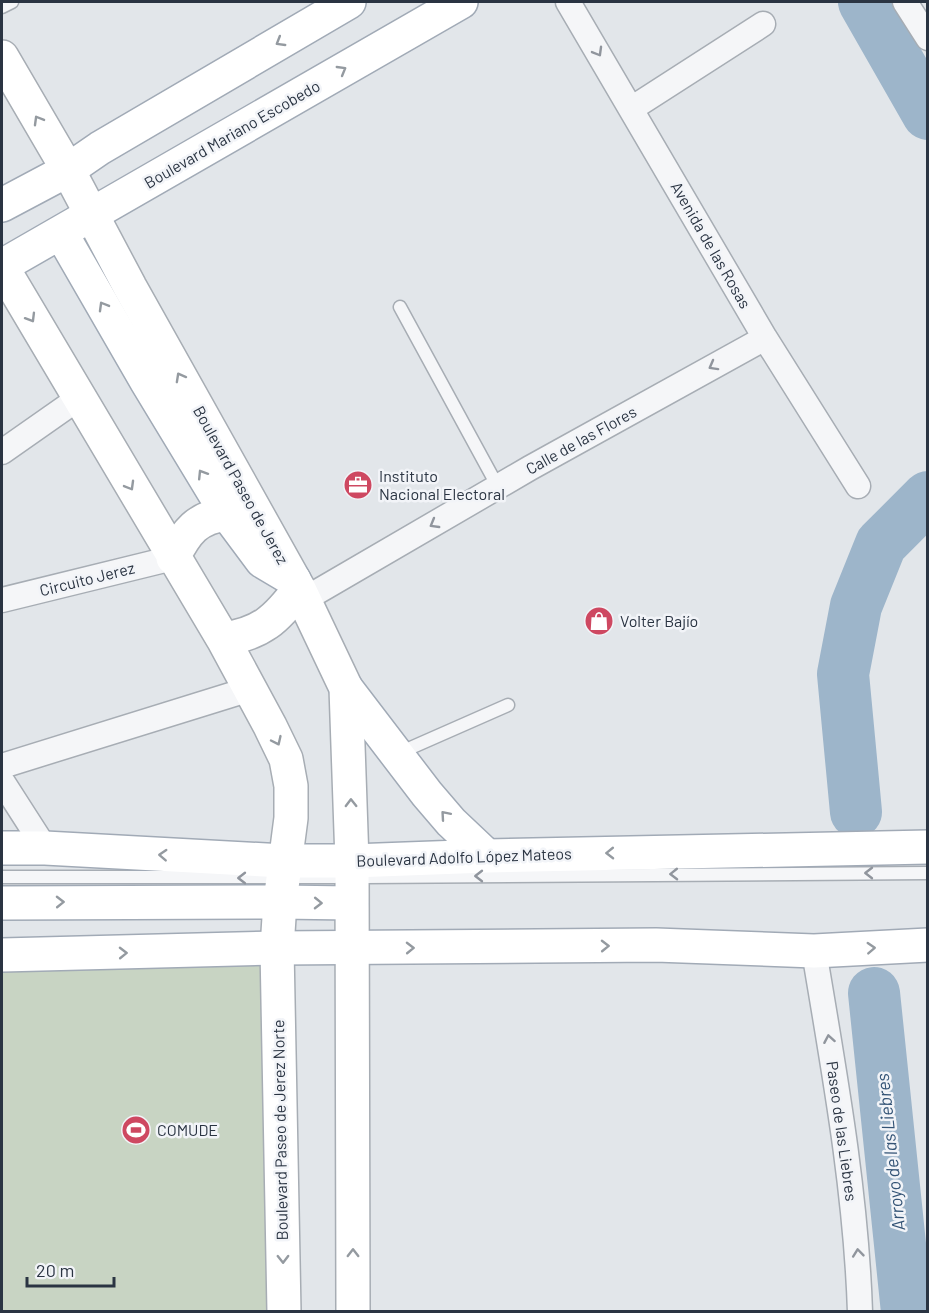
<svg xmlns="http://www.w3.org/2000/svg" width="929" height="1313" font-family="Barlow,sans-serif">
	<style>
		.green { fill: #c8d4c3 }
		.lines { fill: none; stroke-linecap: round; stroke-linejoin: round }
		.river { stroke: #9db5ca; stroke-width: 52 }
		.service-casing { stroke: #a7adb4; stroke-width: 15 }
		.minor-casing { stroke: #a7adb4; stroke-width: 27 }
		.secondary-casing { stroke: #a7adb4; stroke-width: 36 }
		.primary-casing { stroke: #a1aab6; stroke-width: 36 }
		.service { stroke: #f5f6f8; stroke-width: 12 }
		.minor { stroke: #f5f6f8; stroke-width: 24 }
		.secondary { stroke: #fff; stroke-width: 33 }
		.primary { stroke: #fff; stroke-width: 33 }
		.oneway { stroke: #949aa0 }
		.oneway2 { stroke: #90959d }
		.labels { text-anchor: middle; stroke-width: 5; stroke-linejoin: round; paint-order: stroke }
		.street-label { font-size: 16px; fill: #2a3442; stroke: #f2f4f8 }
		.poi-label { font-size: 16px; fill: #2a3442; stroke: #f2f4f8; text-anchor: start }
		.water-label { font-size: 18px; font-style: italic; fill: #345476; stroke: #f2f4f8 }
	</style>
	<rect width="100%" height="100%" fill="#e2e6ea"/>
	<path class="green" d="M2,949h268l2,362 -270,1z"/>
	<g class="lines">
		<path class="river" d="M864,2l64,112
			M856,812l-13,-138 13,-68 25,-62 47,-47
			M874,993l33,319"/>
		<g class="service-casing">
			<path id="service" d="M2,7l10,-5
				M400,307l98,180
				M399,753l109,-48
				M2,877h333
				M365,877l563,-4"/>
		</g>
		<g class="minor-casing">
			<path id="minor" d="M568,2l197,336 93,148
				M905,2l23,36
				M631,109l132,-85
				M2,452l77,-54
				M305,599l225,-131 235,-130
				M2,600l171,-42
				M2,766l248,-77
				M2,781l43,67
				M814,951c20,120 42,239 46,361"/>
		</g>
		<g class="secondary-casing">
			<path id="secondary" d="M2,57l66,113 62,117 169,302 47,99 6,173 1,451
				M2,267l221,372 47,87 16,33 5,27v32l-11,84 -3,46 7,364
				M173,558c13,-26 24,-41 54,-44
				M223,639c38,-5 54,-20 76,-50"/>
		</g>
		<g class="primary-casing">
			<path id="primary" d="M2,205l66,-35 32,-22 249,-146
				M61,233l86,149 80,132 35,47 32,19
				M2,266l459,-264
				M346,688l81,106 24,28 36,34
				M2,848h43l239,13h68l135,-5 441,-9
				M2,903l278,-1 71,1
				M2,955l275,-7 379,-3 158,6 114,-6"/>
		</g>
		<use href="#service" class="service"/>
		<use href="#minor" class="minor"/>
		<use href="#secondary" class="secondary"/>
		<use href="#primary" class="primary"/>
	</g>
	<defs><path id="oneway-chevron" d="M-2-3.5L2.5 0L-2 3.5" fill="none" stroke-width="1.6" stroke-linecap="round" stroke-linejoin="round" transform="scale(1.5)"/></defs>
	<g class="oneway">
		<use href="#oneway-chevron" transform="translate(280 42) rotate(149)"/>
		<use href="#oneway-chevron" transform="translate(342 70) rotate(-30)"/>
		<use href="#oneway-chevron" transform="translate(38 120) rotate(-120)"/>
		<use href="#oneway-chevron" transform="translate(103 306) rotate(-120)"/>
		<use href="#oneway-chevron" transform="translate(31 318) rotate(59)"/>
		<use href="#oneway-chevron" transform="translate(180 377) rotate(-119)"/>
		<use href="#oneway-chevron" transform="translate(202 474) rotate(-122)"/>
		<use href="#oneway-chevron" transform="translate(130 486) rotate(60)"/>
		<use href="#oneway-chevron" transform="translate(277 741) rotate(65)"/>
		<use href="#oneway-chevron" transform="translate(351 803) rotate(-91)"/>
		<use href="#oneway-chevron" transform="translate(445 815) rotate(-131)"/>
		<use href="#oneway-chevron" transform="translate(610 853) rotate(179)"/>
		<use href="#oneway-chevron" transform="translate(163 855) rotate(-177)"/>
		<use href="#oneway-chevron" transform="translate(60 902) rotate(-1)"/>
		<use href="#oneway-chevron" transform="translate(318 903) rotate(1)"/>
		<use href="#oneway-chevron" transform="translate(605 946) rotate(-1)"/>
		<use href="#oneway-chevron" transform="translate(410 948) rotate(-1)"/>
		<use href="#oneway-chevron" transform="translate(871 948) rotate(-3)"/>
		<use href="#oneway-chevron" transform="translate(123 953) rotate(-1)"/>
		<use href="#oneway-chevron" transform="translate(353 1253) rotate(-90)"/>
		<use href="#oneway-chevron" transform="translate(283 1259) rotate(89)"/>
	</g>
	<g class="oneway2">
		<use href="#oneway-chevron" transform="translate(598 52) rotate(60)"/>
		<use href="#oneway-chevron" transform="translate(713 366) rotate(151)"/>
		<use href="#oneway-chevron" transform="translate(434 524) rotate(150)"/>
		<use href="#oneway-chevron" transform="translate(869 873) rotate(-180)"/>
		<use href="#oneway-chevron" transform="translate(674 874) rotate(179)"/>
		<use href="#oneway-chevron" transform="translate(479 876) rotate(180)"/>
		<use href="#oneway-chevron" transform="translate(242 878) rotate(-180)"/>
		<use href="#oneway-chevron" transform="translate(829 1039) rotate(-100)"/>
		<use href="#oneway-chevron" transform="translate(858 1253) rotate(-96)"/>
	</g>
	<defs>
		<g id="office-disc" transform="scale(1.5)"><circle r="9.5" fill="#ce4861" stroke="#f2f4f8"/><path d="M-6-3h4V-5.5h4V-3h4V5H-6ZM-1-4.5V-3h2v-1.5ZM-6 0V1H6V0Z" fill="#fff"/></g>
		<g id="shop-disc" transform="scale(1.5)"><circle r="9.5" fill="#ce4861" stroke="#f2f4f8"/><path d="M-5-2.5h2.3a2.7 3.5 0 0 1 5.4 0H5L5.5 6h-11ZM-1.5-2.5h3a1.5 2.3 0 0 0-3 0Z" fill="#fff"/></g>
		<g id="stadium-disc" transform="scale(1.5)"><circle r="9.5" fill="#ce4861" stroke="#f2f4f8"/><path d="M0-5a6.5 5 0 1 0 0 10a6.5 5 0 1 0 0-10ZM-3.5-1.8h7v3.6h-7Z" fill="#fff"/></g>
	</defs>
	<g fill-rule="evenodd">
		<use href="#office-disc" x="358" y="485"/>
		<use href="#shop-disc" x="599" y="621"/>
		<use href="#stadium-disc" x="136" y="1130"/>
	</g>
	<g class="labels">
		<g class="street-label">
			<text transform="translate(232 134) rotate(-30)" y="6">Boulevard Mariano Escobedo</text>
			<text transform="translate(711 245) rotate(60)" y="6">Avenida de las Rosas</text>
			<text transform="translate(581 440) rotate(-29)" y="6">Calle de las Flores</text>
			<text transform="translate(241 485) rotate(61)" y="6">Boulevard Paseo de Jerez</text>
			<text transform="translate(87 579) rotate(-14)" y="6">Circuito Jerez</text>
			<text transform="translate(464 857) rotate(-2)" y="6">Boulevard Adolfo López Mateos</text>
			<text transform="translate(280 1130) rotate(-91)" y="6">Boulevard Paseo de Jerez Norte</text>
			<text transform="translate(842 1131) rotate(82)" y="6">Paseo de las Liebres</text>
		</g>
		<g class="poi-label">
			<text x="379" y="482">Instituto<tspan x="379" dy="18">Nacional Electoral</tspan></text>
			<text x="620" y="627">Volter Bajío</text>
			<text x="157" y="1136">COMUDE</text>
		</g>
		<g class="water-label">
			<text transform="translate(891 1152) rotate(-96)" y="6">Arroyo de las Liebres</text>
		</g>
	</g>
	<rect width="929" height="1313" fill="none" stroke="#2a3442" stroke-width="6"/>
	<path d="M27 1277v9h87v-9" fill="none" stroke="#2a3442" stroke-width="3"/>
	<text x="36" y="1277" font-size="18" fill="#2a3442" stroke="#f2f4f8" stroke-width="4.5" paint-order="stroke">20 m</text>
</svg>
